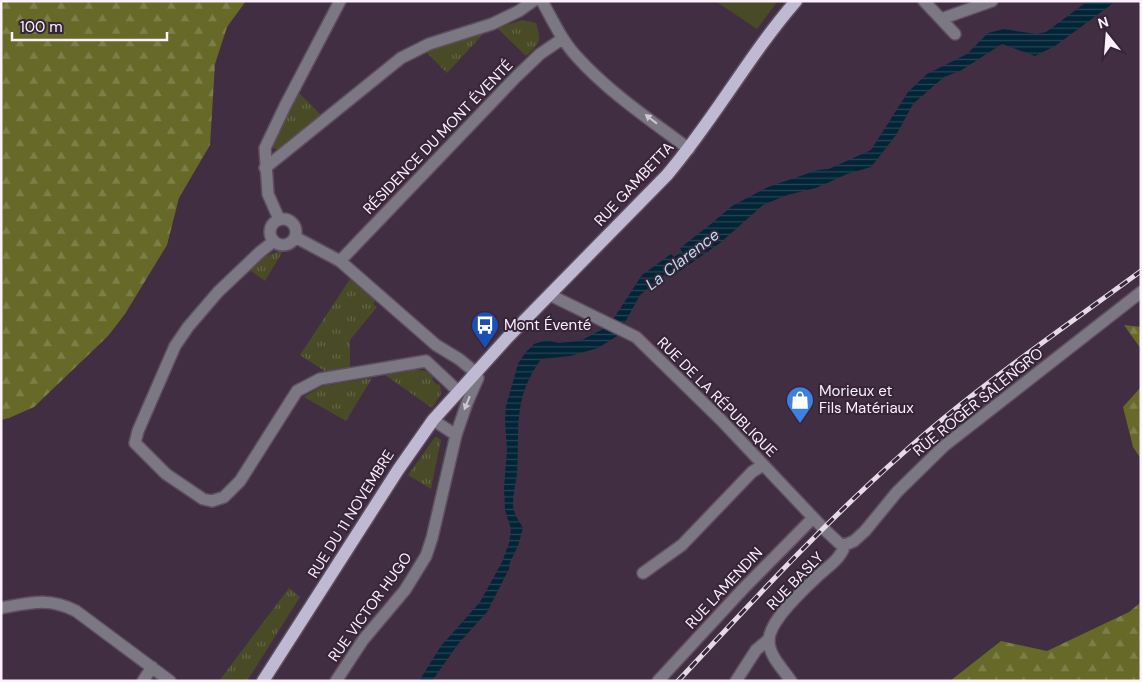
<svg xmlns="http://www.w3.org/2000/svg" width="1142" height="682" font-family="'DM Sans',sans-serif">
	<style>
		.grass { fill: url(#grass-tufts) }
		.forest { fill: url(#forest-firs) }
		.pitch { fill: #484b25 }
		.water { fill: url(#water-rules) }
		.lines { fill: none; stroke-linecap: round; stroke-linejoin: round }
		.minor-casing { stroke: #5f4d60; stroke-width: 14 }
		.major-casing { stroke: #5f4d60; stroke-width: 15 }
		.minor { stroke: #7b7884; stroke-width: 11 }
		.major { stroke: #c0b9d3; stroke-width: 12 }
		.rail-casing { stroke: #e6dae7; stroke-width: 5 }
		.rail { stroke: #362438; stroke-width: 3; stroke-dasharray: 9; stroke-linecap: butt }
		.oneway { fill: #cfc6d3 }
		.labels { text-anchor: middle; stroke-width: 4; stroke-linejoin: round; paint-order: stroke }
		.street-label { font-size: 15px; fill: #fcf0fd; stroke: #362438 }
		.poi-label { font-size: 15px; fill: #fcf0fd; stroke: #362438; text-anchor: start }
		.water-label { font-size: 16px; font-style: italic; fill: #bcddf4; stroke: #362438 }
	</style>
	<defs>
		<pattern id="grass-tufts" width="24" height="20" patternUnits="userSpaceOnUse" patternTransform="scale(1.25)"><rect width="24" height="20" fill="#484b25"/><path d="M3 7l-1-3M5 7V3M7 7l1-3M15 17l-1-3M17 17v-4M19 17l1-3" fill="none" stroke="#636546"/></pattern>
		<pattern id="forest-firs" width="22" height="20" patternUnits="userSpaceOnUse" patternTransform="scale(1.25)"><rect width="22" height="20" fill="#666928"/><path d="M5 1l3.5 6h-7zM16 11l3.5 6h-7z" fill="#7d7f48"/></pattern>
		<pattern id="water-rules" width="6" height="5" patternUnits="userSpaceOnUse" patternTransform="scale(1.25)"><rect width="6" height="5" fill="#012437"/><path d="M0 2.5h6" fill="none" stroke="#274455"/></pattern>
	</defs>
	<rect width="100%" height="100%" fill="#412e42"/>
	<path class="grass" d="M522,20l14,3c6,19 4,20 -10,33l-29,-28z
		M485,32l-38,41 -21,-21z
		M298,92l23,23 -42,34h-4l-3,-2 -1,-5z
		M283,251l-18,30 -17,-12c10,-8 21,-17 35,-18z
		M350,279l26,21 -3,4 4,3 -27,33v28l-24,4 -26,-17z
		M416,370l12,1 6,4 -2,4 5,6 3,-1 1,10 -9,14 -47,-33z
		M372,378l-26,43 -42,-24 18,-11z
		M435,437h2l4,3 -10,49 -23,-14z
		M289,588l11,9 -53,84h-28z"/>
	<path class="forest" d="M1,1h245l-19,26 -12,37 -5,81 -31,53 -12,47 -42,69 -17,22 -74,71 -25,11 -8,2z
		M1124,325l17,2v22z
		M1141,387v72l-8,-12 -10,-40z
		M1141,602v79h-191l51,-40 46,10 82,-39z"/>
	<path class="pitch" d="M715,1h63l-21,28z"/>
	<path class="water" d="M1088,1h28l-61,45 -20,10 -33,-12 -42,27 -16,6 -31,27 -17,31 -25,32 -24,7 -31,14 -29,7 -24,10 -43,38 -50,35 -6,-3 -24,20 -17,31 -11,-5 30,-46 29,-21 3,3 8,-5 -2,-4 31,-24 21,-18 36,-19 50,-17 11,-1 42,-19 37,-58 19,-18 40,-20 21,-21 16,-4 32,5 10,-2z
		M607,327l13,7 -22,14 -28,8 -29,3c-29,41 -21,68 -24,114 -1,9 -6,31 -3,38 2,6 6,12 9,17l-5,18 -8,16 -1,7 -22,43 -29,32 -26,37h-13l22,-35 39,-44 22,-40 7,-19 2,-14 -6,-19 -1,-22 3,-38 -2,-30 1,-14 12,-42 7,-11 9,-9 13,-4 11,3 22,-2z"/>
	<g class="lines">
		<g class="minor-casing">
			<path id="minor" d="M542,1c11,20 21,42 37,58 32,35 73,62 110,90
				M924,1l31,33
				M941,19l51,-18
				M265,168l136,-110 28,-14 63,-20 27,-13 14,-10
				M279,219l-11,-25 -3,-46 20,-42 55,-105
				M270 232a13 13 0 1 1 26 0a13 13 0 1 1-26 0Z
				M295,237l45,24 96,84 23,14 16,13 3,6 -11,25 -11,32 -24,103 -6,18 -21,34 -42,50 -27,41
				M274,241l-14,11 -42,40 -30,35 -13,19 -37,85 -3,12 31,31 37,25 9,2 12,-4 16,-16 57,-90 23,-12 106,-18
				M340,261l176,-184 24,-23 22,-15
				M550,295l86,42 85,83 103,109 15,14 6,2
				M426,361l32,30
				M433,420l23,15
				M845,545l9,-4 11,-10 32,-39 47,-46 197,-154
				M643,573l39,-28 70,-73 11,-7
				M1,608c29,-5 47,-11 75,3l94,70
				M143,681l9,-14
				M658,681l85,-92 70,-71
				M736,681l20,-31 12,-10
				M791,681c-8,-12 -22,-25 -22,-40 -1,-20 37,-54 51,-67 10,-9 21,-16 25,-29"/>
		</g>
		<g class="major-casing">
			<path id="major" d="M263,681l135,-211 35,-50 75,-83 159,-162c47,-55 82,-120 129,-174"/>
		</g>
		<use href="#minor" class="minor"/>
		<use href="#major" class="major"/>
		<g class="rail-casing">
			<path id="rail" d="M678,681c72,-77 144,-156 223,-226 74,-67 160,-125 240,-184"/>
		</g>
		<use href="#rail" class="rail"/>
	</g>
	<defs><path id="oneway-solid" d="M-6-.8H1V-3.2L6.5 0L1 3.2V.8H-6Z" transform="scale(1.25)"/></defs>
	<g class="oneway">
		<use href="#oneway-solid" transform="translate(651 119) rotate(-142)"/>
		<use href="#oneway-solid" transform="translate(467 403) rotate(112)"/>
	</g>
	<defs>
		<g id="bus-pin" transform="scale(1.4375)"><path d="M0 17L-7.5 6A9.5 9.5 0 1 1 7.5 6Z" fill="#1a4fb4" stroke="#362438"/><path d="M-5-6H5V4H4V6H2V4H-2V6H-4V4H-5ZM-3.5-4V0h7V-4ZM-3.5 1.2v1.5H-2V1.2ZM2 1.2v1.5H3.5V1.2Z" fill="#fff"/></g>
		<g id="shop-pin" transform="scale(1.4375)"><path d="M0 17L-7.5 6A9.5 9.5 0 1 1 7.5 6Z" fill="#3f7fe0" stroke="#362438"/><path d="M-5-2.5h2.3a2.7 3.5 0 0 1 5.4 0H5L5.5 6h-11ZM-1.5-2.5h3a1.5 2.3 0 0 0-3 0Z" fill="#fff"/></g>
	</defs>
	<g fill-rule="evenodd">
		<use href="#bus-pin" x="485" y="325"/>
		<use href="#shop-pin" x="800" y="400"/>
	</g>
	<g class="labels">
		<g class="street-label">
			<text transform="translate(438 137) rotate(-46)" y="5">RÉSIDENCE DU MONT ÉVENTÉ</text>
			<text transform="translate(634 184) rotate(-47)" y="5">RUE GAMBETTA</text>
			<text transform="translate(717 397) rotate(45)" y="5">RUE DE LA RÉPUBLIQUE</text>
			<text transform="translate(978 402) rotate(-39)" y="5">RUE ROGER SALENGRO</text>
			<text transform="translate(351 514) rotate(-58)" y="5">RUE DU 11 NOVEMBRE</text>
			<text transform="translate(795 581) rotate(-46)" y="5">RUE BASLY</text>
			<text transform="translate(724 588) rotate(-47)" y="5">RUE LAMENDIN</text>
			<text transform="translate(370 607) rotate(-54)" y="5">RUE VICTOR HUGO</text>
		</g>
		<g class="poi-label">
			<text x="504" y="330">Mont Éventé</text>
			<text x="819" y="396">Morieux et<tspan x="819" dy="17">Fils Matériaux</tspan></text>
		</g>
		<g class="water-label">
			<text transform="translate(682 259) rotate(-38)" y="6">La Clarence</text>
		</g>
	</g>
	<rect width="1142" height="682" fill="none" stroke="#fcf0fd" stroke-width="5"/>
	<g transform="translate(1107 35) rotate(343)" stroke="#362438" stroke-width="4" paint-order="stroke">
	<path d="M0-4L9 19L0 12L-9 19Z" fill="#fcf0fd"/>
	<text y="-8" font-size="14" font-weight="bold" text-anchor="middle" fill="#fcf0fd">N</text>
	</g>
	<path d="M12 32v8h155v-8" fill="none" stroke="#fcf0fd" stroke-width="2.5"/>
	<text x="20" y="32" font-size="15" fill="#fcf0fd" stroke="#362438" stroke-width="4" paint-order="stroke">100 m</text>
</svg>
